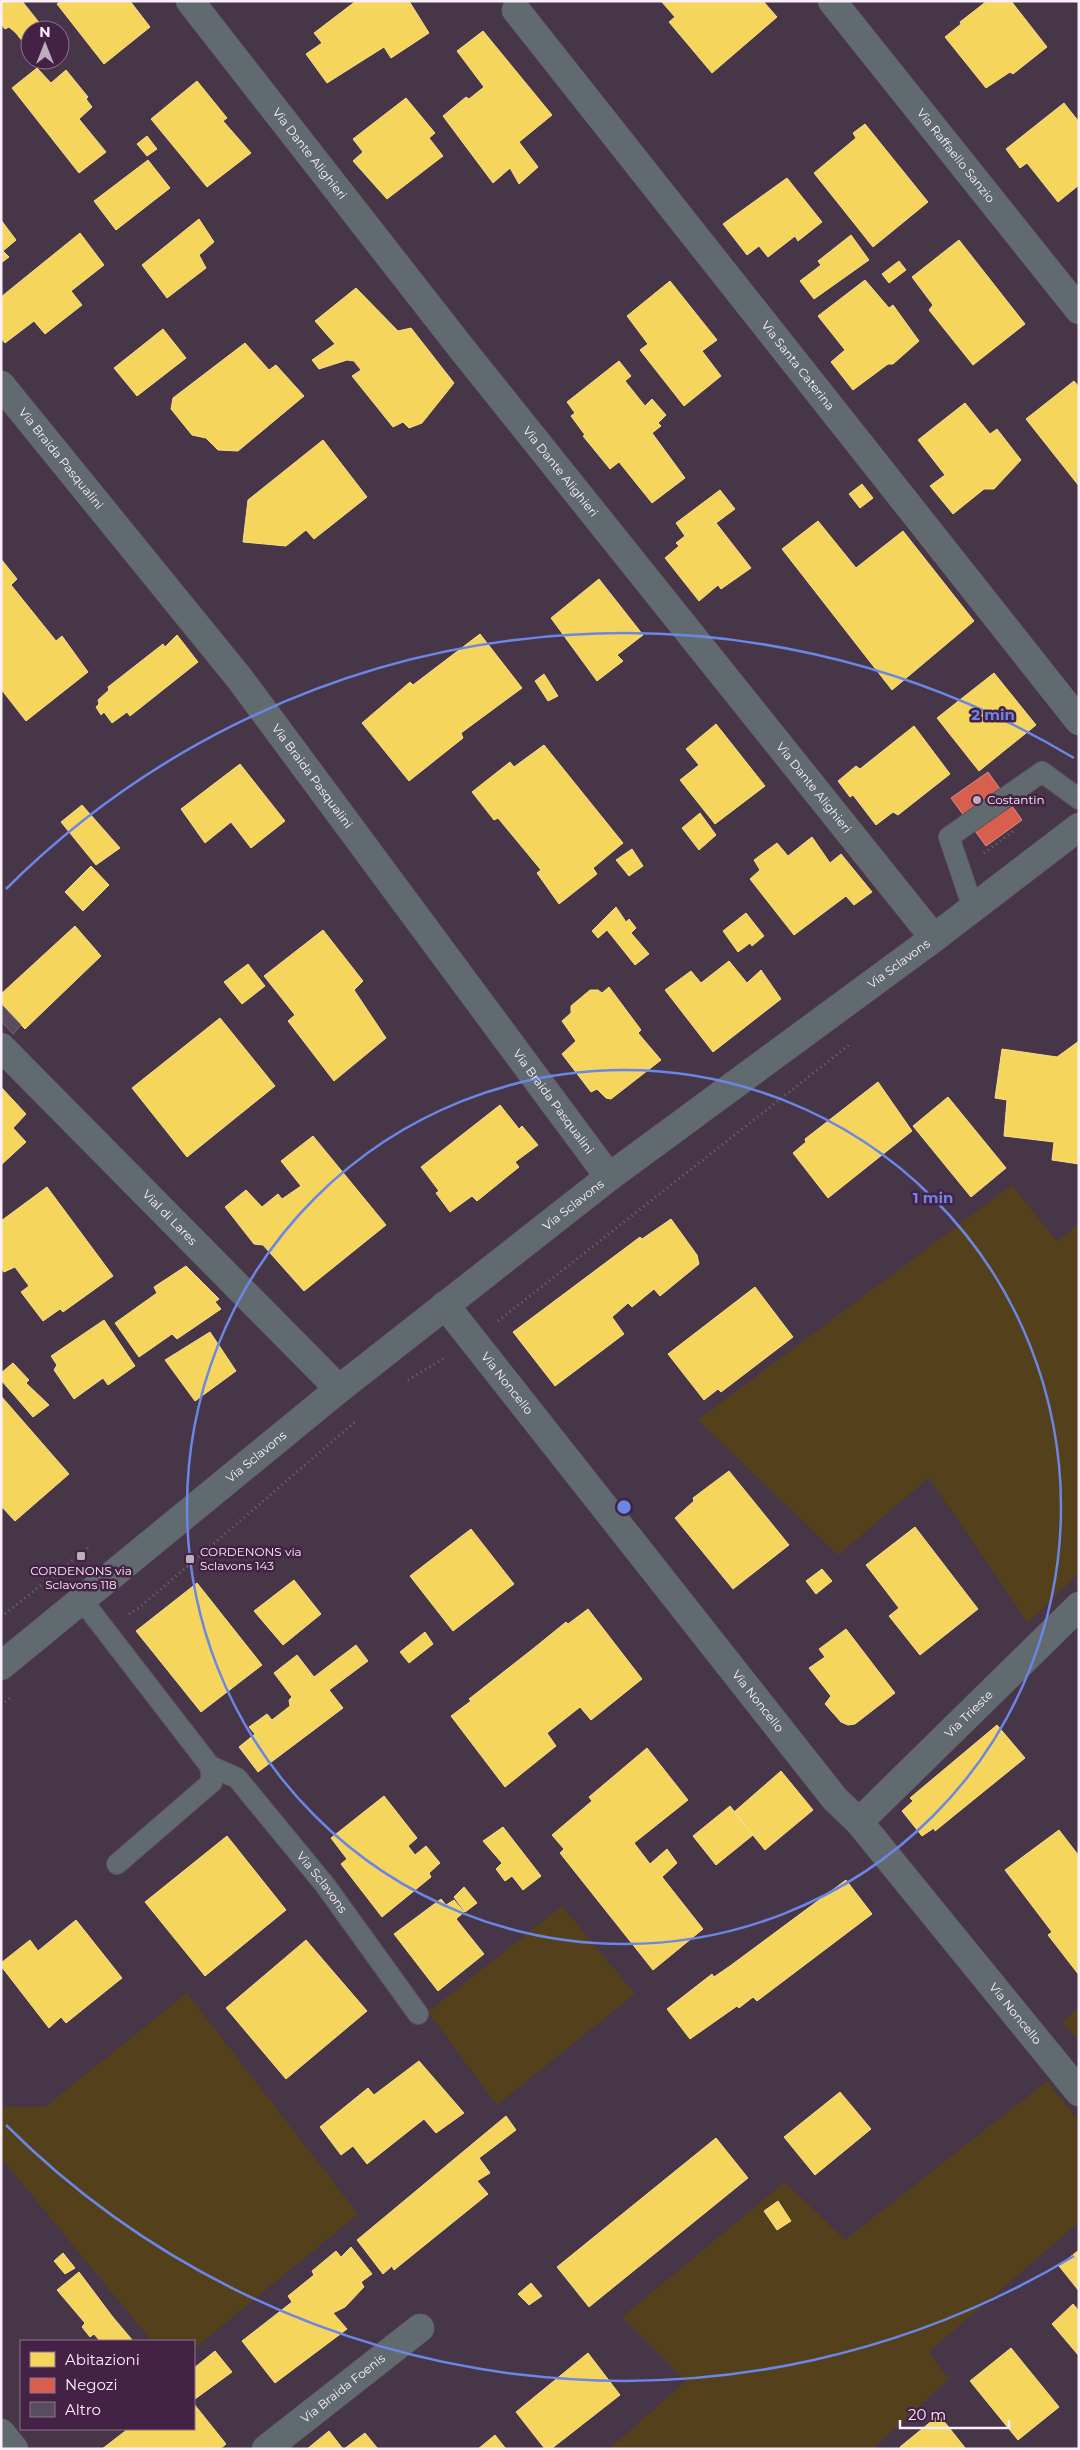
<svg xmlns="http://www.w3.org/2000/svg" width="1080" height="2450" font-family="Montserrat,sans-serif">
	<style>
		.green { fill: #54411c }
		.homes { fill: #f6d55c; stroke: #f8dd8c }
		.shops { fill: #d6604d; stroke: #e18b82 }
		.building { fill: #594c5f; stroke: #736678 }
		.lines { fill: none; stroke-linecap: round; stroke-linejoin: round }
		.service-casing { stroke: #5f515f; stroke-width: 22 }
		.minor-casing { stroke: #5f515f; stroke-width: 29 }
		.tertiary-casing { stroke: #5f515f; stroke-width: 29 }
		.path { stroke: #6c6d74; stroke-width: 3; stroke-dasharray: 1 4; stroke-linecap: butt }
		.service { stroke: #616b6f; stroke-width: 20 }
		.minor { stroke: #616b6f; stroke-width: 28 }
		.tertiary { stroke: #616b6f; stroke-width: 28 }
		.ring { fill: none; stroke: #6b86e5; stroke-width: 2.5 }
		.poi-dot { fill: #bdaebd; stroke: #442245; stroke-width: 2 }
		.labels { text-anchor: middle; stroke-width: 5; stroke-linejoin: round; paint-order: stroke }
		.street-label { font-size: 12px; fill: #fceffc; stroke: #442245 }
		.poi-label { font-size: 12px; fill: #fceffc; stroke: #442245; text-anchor: start }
		.centre { fill: #6b86e5; stroke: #442245; stroke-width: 2.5 }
		.ring-label { font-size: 15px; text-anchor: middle; font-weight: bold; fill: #6b86e5; stroke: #442245; stroke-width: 5; stroke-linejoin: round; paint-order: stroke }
	</style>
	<rect width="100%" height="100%" fill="#473548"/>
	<path class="green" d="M1012,1185l45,57 22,-19v350l-51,50 -99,-145 -91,77 -140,-135z
		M562,1906l73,88 -138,111 -69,-93z
		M187,1993l171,221 -164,135v-8h-42l-151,-183v-51h44z
		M1079,2007v34l-17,-19z
		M1047,2081l32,40v101l-150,130 20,27 -76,70h-264l77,-68 -64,-64 163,-135 60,58z"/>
	<path class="homes" d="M1,1h21l23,29h-15v21l-14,-18 -7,-6 -4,2 -4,-5z
		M61,1h69l20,26 -46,37 -47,-60z
		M356,1h53l20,32 -38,25 -7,-11 -57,36 -21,-29 16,-11 -8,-10z
		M661,1h102l14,16 -65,56 -43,-51 6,-5z
		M987,1h24l36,46 -34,27 -3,-2 -24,16 -41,-51 16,-13 -1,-2z
		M483,31l69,84 -33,27 19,25 -19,17 -9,-16 -17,15 -50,-67 23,-19 3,2 15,-12 -27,-36z
		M37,68l14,15 15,-13 22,27 -2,2 6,8 -13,12 27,33 -27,21 -67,-85z
		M197,81l30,37 -4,3 28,32 -44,34 -56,-68z
		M406,98l29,35 -6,5 14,18 -56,43 -34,-38 10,-9 -10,-13z
		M1064,103l15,19v63l-21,17 -31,-39 -7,5 -14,-19z
		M865,124l63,78 -55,45 -59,-74 42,-35 -3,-5z
		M147,136l10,13 -10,7 -10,-12z
		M148,160l22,28 -54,42 -22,-29z
		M787,178l35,44 -24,19 -3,-5 -27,21 -9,-11 -12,9 -24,-31z
		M199,219l15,23 -15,13 7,13 -39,30 -25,-33z
		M1,220l15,20 -13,11 6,6 -8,6z
		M80,233l24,32 -33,26 11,14 -37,29 -11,-13 -29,22 -4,-5v-41z
		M851,235l18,25 -55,39 -14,-18 21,-16 -3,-4z
		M959,240l66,84 -52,41 -44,-55 4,-5 -21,-28z
		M899,261l7,9 -17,13 -7,-9z
		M865,280l24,28 4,-3 26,36 -26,23h-5l-35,26 -22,-28 14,-12 -27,-34z
		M670,281l47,59 -15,11 19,25 -37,30 -44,-56 8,-6 -21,-28z
		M356,288l42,43 13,-3 43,55 -32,40 -13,5 -6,-6 -10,5 -41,-51 9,-6 -7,-9 -7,-1 -28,9 -7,-9 23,-16 -20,-23z
		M163,329l23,29 -49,38 -23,-28z
		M245,343l24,27 7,-5 28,31 -66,55 -20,-1 -12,-12 -14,-3 -21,-26 2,-11z
		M619,361l12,15 -6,5 20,25 7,-7 14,16 -8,8 3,3 -9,7 33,45 -33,25 -33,-41 -9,7 -27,-33 2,-1 -14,-19 4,-3 -8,-11z
		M1074,381l5,6v99l-53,-67z
		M965,403l25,31 7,-5 24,31 -27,29h-10l-31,25 -23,-28 15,-11 -27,-35z
		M323,440l44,57 -53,42 -8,-9 -20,16 -43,-4 5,-42z
		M862,484l11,14 -13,10 -11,-14z
		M720,490l15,19 -19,14 35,45 -30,21 -3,-4 -19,16 -34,-43 14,-12 -3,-3 9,-7 -9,-13z
		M818,521l38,47 47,-37 71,90 -82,69 -110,-141z
		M1,559l16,20 -6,6 45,56 6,-5 26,36 -62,49 -25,-32z
		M599,579l44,56 -26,20 6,6 -26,20 -46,-63z
		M480,634l42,54 -61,45 2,5 -54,43 -47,-58 48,-41 3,3z
		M177,635l21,27 -68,54 -3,-4 -15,11 -8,-11 -3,3 -5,-8 3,-3 -1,-4 11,-10 -1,-3 55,-43 2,3z
		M994,673l42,52 -57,46 -42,-53z
		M544,674l14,22 -10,5 -13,-20z
		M716,724l49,62 -50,38 -35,-44 19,-15 -13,-16z
		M914,726l36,48 -52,41 -5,-3 -17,13 -23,-30 -3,2 -12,-16 18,-15 4,3z
		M544,745l79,98 -30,25 4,6 -38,30 -22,-31 4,-3 -43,-52 -4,2 -22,-28 38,-30 4,5z
		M240,764l45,57 -34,27 -20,-26 -26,21 -24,-34z
		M82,805l38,43 -24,17 -35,-43z
		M700,813l16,22 -17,15 -17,-22z
		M812,837l18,26 11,-9 31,38 -18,13 -8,-9 -52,39 -44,-56 10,-9 -6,-10 23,-17 11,13z
		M632,849l11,17 -14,10 -13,-16z
		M91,866l18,19 -26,26 -18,-19z
		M616,907l10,15 3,-3 7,9 -5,5 18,21 -14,11 -28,-35 -9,8 -6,-7z
		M746,913l18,23 -12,10 -2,-3 -12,9 -15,-21z
		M75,926l26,30 -76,73 -24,-25v-10z
		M323,930l40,51 -9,9 32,48 -52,43 -46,-60 7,-6 -31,-39z
		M729,961l18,22 14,-13 20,29 -68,53 -48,-62 26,-19 10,12z
		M248,964l17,22 -23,18 -18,-22z
		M609,987l32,43 -3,3 23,27 -50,39 -5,-1 -9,-9 -6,3 -29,-38 14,-13 -14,-20 9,-8v-7l19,-16h8l4,3z
		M220,1018l55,68 -88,71 -55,-69z
		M1079,1041v123l-27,-4 2,-18 -50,-6 3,-36 -12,-2 7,-49 55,8z
		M878,1082l34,49 -84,67 -35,-45 13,-11 -1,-3z
		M1,1087l25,27 -13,14 13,14 -25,23z
		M948,1097l58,71 -35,29 -58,-71z
		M500,1105l19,24 3,-3 16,19 -23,17 4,5 -42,34 -5,-5 -22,16 -14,-19 3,-2 -18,-24z
		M313,1136l73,89 -82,66 -41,-46 -9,-1 -29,-37 21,-17 16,17 16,-13 4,5 19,-13 -20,-25z
		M47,1187l66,89 -50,36 -3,-3 -17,12 -22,-29 8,-6 -14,-19 -11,5 -3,-4v-47z
		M671,1219l26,36 2,9 -39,32 -6,-7 -22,18 -4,-4 -16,14 12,17 -69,52 -42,-54 127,-95 2,2z
		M186,1266l33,33 -4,3 6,7 -44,30 -5,-5 -33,23 -24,-34 42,-30 -3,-6z
		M755,1287l38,50 -72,55 -3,-3 -14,11 -36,-46z
		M104,1320l31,46 -27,19 -5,-7 -29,21 -20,-29 3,-5 -6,-9z
		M210,1332l26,39 -41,30 -30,-41z
		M13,1363l16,17 -3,3 23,22 -16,12 -32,-37v-7z
		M1,1396l68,78 -54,47 -14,-15z
		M729,1471l60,74 -56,44 -58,-71 19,-17 -1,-3z
		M915,1527l63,82 -58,46 -31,-39 10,-8 -33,-43z
		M471,1529l43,55 -61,47 -43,-55z
		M822,1569l10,12 -16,13 -10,-13z
		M294,1580l27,34 -38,31 -29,-34z
		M197,1583l65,82 -61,47 -65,-81z
		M588,1609l54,70 -51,41 -11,-13 -33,26 9,13 -51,41 -54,-71 20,-15 -2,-2 65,-51 32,-26 2,2z
		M846,1629l49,64 -40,31 -7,1 -7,-3 -16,-18 6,-8 -22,-28 16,-11 -6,-8z
		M425,1632l8,12 -24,19 -9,-11z
		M356,1645l12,16 -39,29 14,18 -85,64 -19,-25 16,-13 -6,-7 18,-13 5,6 18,-14 -1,-6 3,-3 -18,-24 23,-18 17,22z
		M997,1725l28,33 -90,73 -1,-3 -12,8 -20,-25 11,-10 -3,-3z
		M647,1748l41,52 -54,43 16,21 17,-15 10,14 -15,14 41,52 -50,41 -93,-117 4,-4 -12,-14 40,-34 -3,-4z
		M781,1771l32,39 -48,40 -31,-38z
		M384,1796l33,42 -9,8 7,9 11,-9 14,17 -11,10 2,4 -49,40 -41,-53 6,-5 -16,-21z
		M730,1806l23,29 -37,30 -23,-29z
		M503,1827l38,49 -18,14 -11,-14 -7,5 -9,-12 6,-6 -19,-22z
		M1059,1830l20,26v119l-31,-40 4,-3 -47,-62z
		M227,1836l59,74 -81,66 -60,-74z
		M846,1880l26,34 -115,87 -4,-4 -14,11 -2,-2 -47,33 -23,-30 45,-35 2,3 16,-11z
		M464,1887l13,16 -12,9 -11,-15z
		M441,1899l5,6 8,-5 10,12 -8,7 28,35 -46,37 -44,-57z
		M76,1920l46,58 -56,45 -5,-6 -12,11 -48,-62v-3l29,-23 8,11z
		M306,1940l61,71 -81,68 -60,-71z
		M419,2061l45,52 -28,20 -12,-14 -57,45 -14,-18 -12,9 -21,-28 48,-39 6,7z
		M840,2092l31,37 -56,46 -31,-38z
		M506,2116l10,14 -37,28 11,15 -13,8 11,13 -94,76 -2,-4 -9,8 -26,-34z
		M716,2138l32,40 -159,129 -32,-40z
		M778,2201l13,20 -14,9 -13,-19z
		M351,2247l21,27 -11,8 3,5 -19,20 -12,6 14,16 -72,54 -33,-42 50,-39 -4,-6 26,-21 -2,-4 24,-20 5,6z
		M1079,2250v41l-20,-25z
		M63,2253l12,15 -10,6 -11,-13z
		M79,2272l33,44 21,25h-33l-6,-7 -4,3 -8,-10 3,-4 -28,-33z
		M531,2283l11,13 -13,9 -11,-11z
		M1073,2304l6,7v45l-27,-32z
		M1011,2348l48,59 -41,33 -48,-59z
		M215,2351l17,21 -37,27 -1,-31z
		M588,2353l32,42 -69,54h-6l-29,-37z
		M194,2404l32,40 -6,5h-118l26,-20h66z
		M939,2415l27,34h-65l-1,-2z
		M329,2431l14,18h-36z
		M365,2433l13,16h-34z
		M495,2435l11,14h-28z"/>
	<path class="shops" d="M988,772l34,48 -36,26 -35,-48z"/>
	<path class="building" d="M1,1004l20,21 -8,9 -12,-13z"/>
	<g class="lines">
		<g class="service-casing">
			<g id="service">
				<path d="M973,908l-24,-71 93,-65 37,27"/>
				<path d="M82,1600l128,166 2,16 -95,82"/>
				<path id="s1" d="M210,1766l27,12 88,107 93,129"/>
			</g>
		</g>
		<g class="minor-casing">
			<g id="minor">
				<path id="s2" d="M190,1l272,348 472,589"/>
				<path id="s3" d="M832,1l247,309"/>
				<path id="s4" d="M516,10l563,711"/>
				<path id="s5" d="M1,385l239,294 369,498"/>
				<path id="s6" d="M1,1047l338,342"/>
				<path id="s7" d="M445,1305l390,494 24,23 220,270"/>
				<path id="s8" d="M859,1822l220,-216"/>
				<path id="s9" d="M266,2449l154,-121"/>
			</g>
		</g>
		<g class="tertiary-casing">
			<g id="tertiary">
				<path id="s10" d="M1,1666l338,-277 270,-212 325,-239 145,-111"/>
				<path d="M1,2433l13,16"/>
			</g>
		</g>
		<path class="path" d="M984,853l31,-23
			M498,1321l351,-276
			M408,1380l38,-23
			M129,1614l11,-7 215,-185
			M1,1617l87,-69
			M1,1705l9,-7"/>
		<use href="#service" class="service"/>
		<use href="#minor" class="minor"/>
		<use href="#tertiary" class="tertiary"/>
	</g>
	<g class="ring">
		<circle cx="624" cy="1507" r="437"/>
		<path d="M1074 2256A874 874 0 0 1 6 2125M6 889A874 874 0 0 1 1074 758"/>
	</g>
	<g class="poi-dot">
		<circle cx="977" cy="800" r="5"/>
		<rect x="76" y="1551" width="10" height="10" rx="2.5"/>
		<rect x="185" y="1554" width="10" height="10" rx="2.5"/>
	</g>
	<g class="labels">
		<g class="street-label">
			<text dy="4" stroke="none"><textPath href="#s2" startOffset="194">Via Dante Alighieri</textPath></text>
			<text dy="4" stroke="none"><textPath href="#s3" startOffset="198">Via Raffaello Sanzio</textPath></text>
			<text dy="4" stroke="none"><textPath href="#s4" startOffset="454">Via Santa Caterina</textPath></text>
			<text dy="4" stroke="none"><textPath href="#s5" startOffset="95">Via Braida Pasqualini</textPath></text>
			<text dy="4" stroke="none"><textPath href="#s2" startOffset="599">Via Dante Alighieri</textPath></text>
			<text dy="4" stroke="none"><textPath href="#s5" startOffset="500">Via Braida Pasqualini</textPath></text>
			<text dy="4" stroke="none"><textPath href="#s2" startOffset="1004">Via Dante Alighieri</textPath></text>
			<text dy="4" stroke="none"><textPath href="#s10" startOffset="1140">Via Sclavons</textPath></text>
			<text dy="4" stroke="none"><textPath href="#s5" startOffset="905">Via Braida Pasqualini</textPath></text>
			<text dy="4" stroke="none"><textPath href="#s10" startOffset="735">Via Sclavons</textPath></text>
			<text dy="4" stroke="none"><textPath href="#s6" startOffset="240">Vial di Lares</textPath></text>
			<text dy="4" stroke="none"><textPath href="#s7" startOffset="100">Via Noncello</textPath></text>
			<text dy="4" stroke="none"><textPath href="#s10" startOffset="330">Via Sclavons</textPath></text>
			<text dy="4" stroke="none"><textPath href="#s7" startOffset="505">Via Noncello</textPath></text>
			<text dy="4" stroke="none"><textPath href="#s8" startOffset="154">Via Trieste</textPath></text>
			<text dy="4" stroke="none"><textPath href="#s1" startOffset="164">Via Sclavons</textPath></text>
			<text dy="4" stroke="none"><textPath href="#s7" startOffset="910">Via Noncello</textPath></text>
			<text dy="4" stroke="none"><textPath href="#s9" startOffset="98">Via Braida Foenis</textPath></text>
		</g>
		<g class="poi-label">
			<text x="987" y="804">Costantin</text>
			<text x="200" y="1556">CORDENONS via<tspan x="200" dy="14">Sclavons 143</tspan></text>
			<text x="81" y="1575" text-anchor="middle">CORDENONS via<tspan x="81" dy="14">Sclavons 118</tspan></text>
		</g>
	</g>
	<circle cx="624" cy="1507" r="8" class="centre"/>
	<g class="ring-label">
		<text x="993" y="720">2 min</text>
		<text x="933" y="1203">1 min</text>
	</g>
	<rect width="1080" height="2450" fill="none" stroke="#fceffc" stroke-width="5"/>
	<rect x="20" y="2340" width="175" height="90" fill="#442245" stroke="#8e748e"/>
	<rect x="30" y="2352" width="25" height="15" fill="#f6d55c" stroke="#8e748e"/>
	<text x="65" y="2365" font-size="15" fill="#fceffc">Abitazioni</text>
	<rect x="30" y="2378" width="25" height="15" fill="#d6604d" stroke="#8e748e"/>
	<text x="65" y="2390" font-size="15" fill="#fceffc">Negozi</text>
	<rect x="30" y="2402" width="25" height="15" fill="#594c5f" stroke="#8e748e"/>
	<text x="65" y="2415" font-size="15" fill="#fceffc">Altro</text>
	<g transform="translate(45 45)"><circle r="24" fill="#442245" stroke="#8e748e"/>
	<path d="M0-4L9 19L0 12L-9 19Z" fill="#bdaebd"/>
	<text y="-8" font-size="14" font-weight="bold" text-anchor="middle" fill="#fceffc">N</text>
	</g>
	<path d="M900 2420v8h109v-8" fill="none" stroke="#fceffc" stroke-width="2.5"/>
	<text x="908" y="2420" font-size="15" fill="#fceffc" stroke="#442245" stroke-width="4" paint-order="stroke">20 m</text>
</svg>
